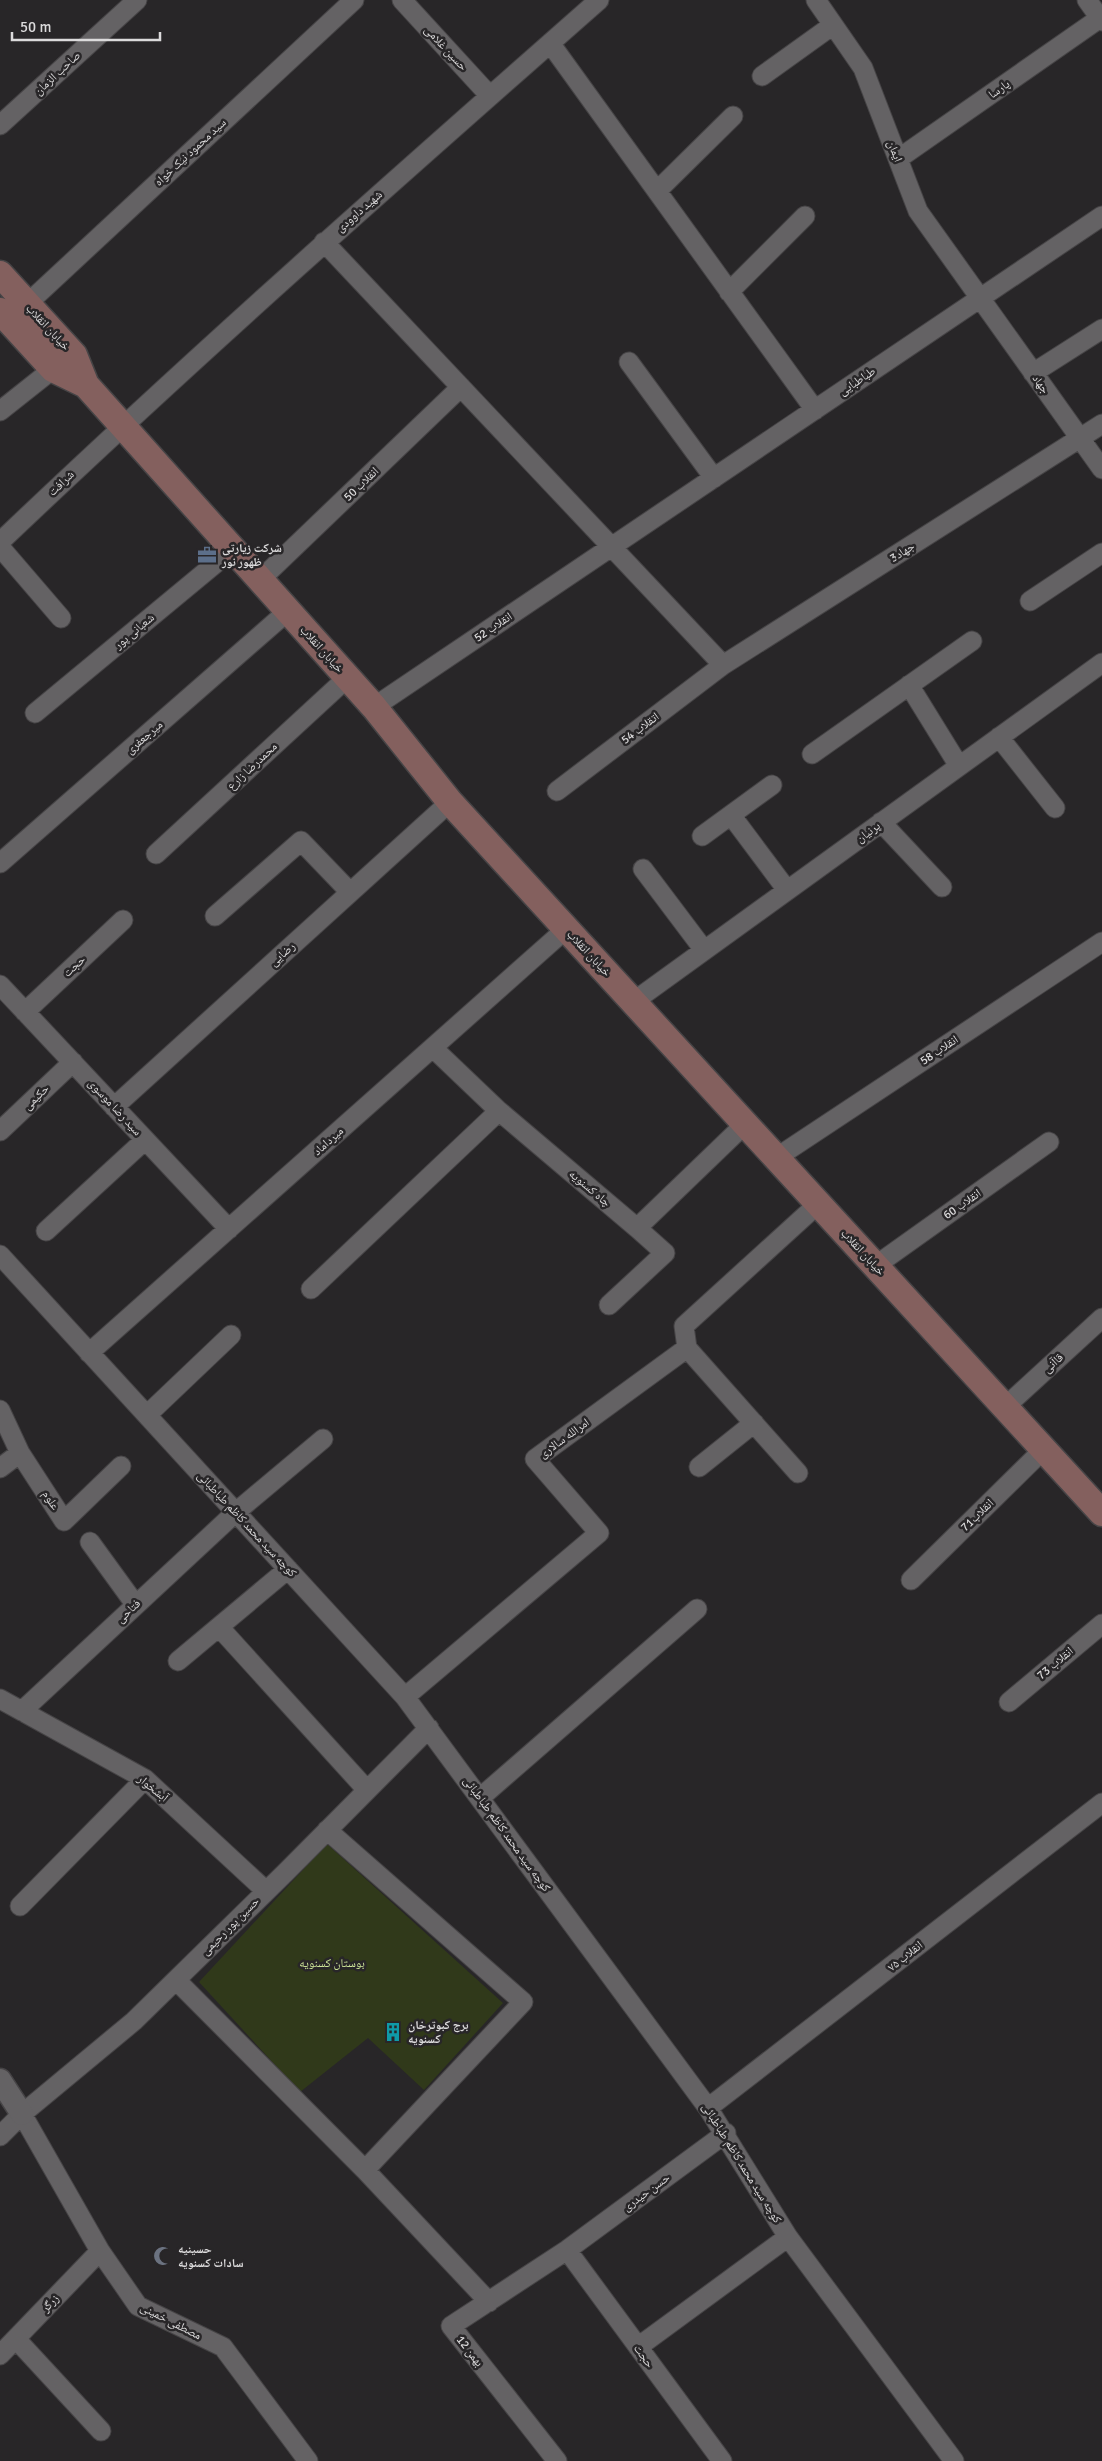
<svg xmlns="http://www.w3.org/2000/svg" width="1102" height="2461" font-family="Signika,'Noto Naskh Arabic',sans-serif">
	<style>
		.green { fill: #30391a }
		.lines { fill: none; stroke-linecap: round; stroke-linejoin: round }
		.minor-casing { stroke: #464446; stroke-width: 21 }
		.tertiary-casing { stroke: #464446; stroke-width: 25 }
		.secondary-casing { stroke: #464446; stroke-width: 29 }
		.minor { stroke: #646264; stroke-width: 19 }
		.tertiary { stroke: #646264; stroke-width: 22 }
		.secondary { stroke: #84605e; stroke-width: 26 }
		.labels { text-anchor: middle; stroke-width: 5; stroke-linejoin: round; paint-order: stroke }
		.street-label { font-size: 12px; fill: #dcdbdc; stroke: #282628 }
		.poi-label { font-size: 12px; font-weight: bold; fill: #dcdbdc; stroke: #282628; text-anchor: start }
		.park-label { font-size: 12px; fill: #cbe397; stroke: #282628 }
	</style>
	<rect width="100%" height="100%" fill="#282628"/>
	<path class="green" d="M327,1844l176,159 -79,87 -56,-52 -68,54 -101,-110z"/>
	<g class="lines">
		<g class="minor-casing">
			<path id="minor" d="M402,0l88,96
				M816,0l47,68 55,143 184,258
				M1087,0l15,21
				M550,43l265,367
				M762,76l71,-51
				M0,125l137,-125
				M898,159l202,-141
				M657,191l76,-75
				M324,242l399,423
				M729,292l76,-76
				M27,304l327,-304
				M629,362l85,116
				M1033,373l69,-44
				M0,411l53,-42
				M0,542c195,-186 397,-364 599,-542
				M0,547l61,71
				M260,580l201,-193
				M1030,601l72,-48
				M909,685l50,81
				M374,707l728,-491
				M35,713l198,-164
				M999,737l56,71
				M812,754l160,-113
				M557,791l166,-126 379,-241
				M731,815l56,75
				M881,822l61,65
				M702,836l70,-51
				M156,854l191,-176
				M0,863l288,-252
				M643,869l61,81
				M215,916l86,-75 49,51
				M0,985l229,244
				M633,1002l469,-339
				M25,1012l98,-92
				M433,1048l66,63 138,117 108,-104
				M114,1107l336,-305
				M0,1131l73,-69
				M776,1158l326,-216
				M46,1231l99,-91
				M0,1255l405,442 303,411 80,129 166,224
				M875,1266l174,-124
				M311,1289l188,-178
				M609,1305l56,-52 -28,-25
				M687,1348l111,125
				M89,1353l477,-424
				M1005,1407l97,-89
				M0,1410l20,43 44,68 57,-55
				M147,1415l84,-80
				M699,1467l55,-44
				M0,1468l20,-15
				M90,1542l45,62
				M911,1580l133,-131
				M219,1627l148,163
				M178,1661l110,-92
				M405,1697l194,-164 -64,-74 152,-111 -3,-22 134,-122
				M0,1699l145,80 121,112
				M1009,1702l93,-78
				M22,1711l214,-199 87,-73
				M481,1797l216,-188
				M20,1906l125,-127
				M176,1980l189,190 158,-168 -196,-172
				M708,2108l394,-305
				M22,2114l78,137 38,55 85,41 85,114
				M0,2136l22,-22 112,-93 152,-149 143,-144
				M365,2170l124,132
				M567,2250l155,211
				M16,2339l85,92
				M638,2347l150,-110
				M0,2355l100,-104
				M557,2461l-106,-135 116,-76 159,-117"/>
		</g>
		<g class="tertiary-casing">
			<path id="tertiary" d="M0,2080l22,34"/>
		</g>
		<g class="secondary-casing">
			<path id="secondary" d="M0,274l74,81 12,30 288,322 76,95 652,711
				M0,311l53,58 33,16"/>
		</g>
		<use href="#minor" class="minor"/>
		<use href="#tertiary" class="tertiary"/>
		<use href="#secondary" class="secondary"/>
	</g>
	<defs>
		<g id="office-bare" transform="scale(1.5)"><path d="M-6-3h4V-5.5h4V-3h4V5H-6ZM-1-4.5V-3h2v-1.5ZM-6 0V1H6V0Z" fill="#5c6f8a" stroke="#282628" stroke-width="2.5" paint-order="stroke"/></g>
		<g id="building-bare" transform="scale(1.5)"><path d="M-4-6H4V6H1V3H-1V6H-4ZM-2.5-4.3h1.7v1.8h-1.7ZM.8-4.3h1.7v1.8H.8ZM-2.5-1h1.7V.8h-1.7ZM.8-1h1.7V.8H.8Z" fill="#0f9aa8" stroke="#282628" stroke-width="2.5" paint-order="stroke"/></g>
		<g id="mosque-bare" transform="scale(1.5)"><path d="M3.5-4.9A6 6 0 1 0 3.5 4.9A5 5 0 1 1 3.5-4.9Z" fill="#6b7280" stroke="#282628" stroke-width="2.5" paint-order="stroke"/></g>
	</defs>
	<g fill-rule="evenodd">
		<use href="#office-bare" x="207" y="555"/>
		<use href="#building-bare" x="393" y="2032"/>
		<use href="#mosque-bare" x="163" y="2256"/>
	</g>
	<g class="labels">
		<g class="street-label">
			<text transform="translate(446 48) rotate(47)" y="4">حسین غلامی</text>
			<text transform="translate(57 73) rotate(-43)" y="4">صاحب الزمان</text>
			<text transform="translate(999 89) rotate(-35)" y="4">پارسا</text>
			<text transform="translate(895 151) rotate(69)" y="4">ایمان</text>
			<text transform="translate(190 152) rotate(-43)" y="4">سید محمود نیک خواه</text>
			<text transform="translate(359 211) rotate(-41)" y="4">شهید داوودی</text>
			<text transform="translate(48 327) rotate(47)" y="4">خیابان انقلاب</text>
			<text transform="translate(857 381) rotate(-34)" y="4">طباطبایی</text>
			<text transform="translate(1041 384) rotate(55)" y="4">جهاد</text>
			<text transform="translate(61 483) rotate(-44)" y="4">شرافت</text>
			<text transform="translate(361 484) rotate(-44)" y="4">انقلاب 50</text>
			<text transform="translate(902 552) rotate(-33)" y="4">جهاد3</text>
			<text transform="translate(493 627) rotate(-34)" y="4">انقلاب 52</text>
			<text transform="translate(134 631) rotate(-40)" y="4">شعبانی پور</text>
			<text transform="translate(322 649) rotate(48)" y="4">خیابان انقلاب</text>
			<text transform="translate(640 728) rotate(-37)" y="4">اتقلاب 54</text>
			<text transform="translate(144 737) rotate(-41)" y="4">میرجعفری</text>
			<text transform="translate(252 766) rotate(-43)" y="4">محمدرضا زارع</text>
			<text transform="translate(868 832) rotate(-36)" y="4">پرنیان</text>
			<text transform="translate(589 953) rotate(47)" y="4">خیابان انقلاب</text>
			<text transform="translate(282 954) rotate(-42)" y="4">رضایی</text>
			<text transform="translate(74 966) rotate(-43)" y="4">حجت</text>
			<text transform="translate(939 1050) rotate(-34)" y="4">انقلاب 58</text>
			<text transform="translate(36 1097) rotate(-44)" y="4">حکیمی</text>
			<text transform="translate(115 1107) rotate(47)" y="4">سید رضا موسوی</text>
			<text transform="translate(328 1141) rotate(-42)" y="4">میرداماد</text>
			<text transform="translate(590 1188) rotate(40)" y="4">چاه کسنویه</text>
			<text transform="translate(962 1204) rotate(-35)" y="4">انقلاب 60</text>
			<text transform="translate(863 1252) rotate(47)" y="4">خیابان انقلاب</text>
			<text transform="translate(1053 1363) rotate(-42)" y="4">قاآنی</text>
			<text transform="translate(564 1438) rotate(-36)" y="4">امرالله سالاری</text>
			<text transform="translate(51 1500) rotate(57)" y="4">علوم</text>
			<text transform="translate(977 1515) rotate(-44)" y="4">انقلاب71</text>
			<text transform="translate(247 1524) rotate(47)" y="4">کوچه سید محمد کاظم طباطبائی</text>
			<text transform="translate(128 1611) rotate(-43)" y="4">فتاحی</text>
			<text transform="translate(1055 1663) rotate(-40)" y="4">انقلاب 73</text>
			<text transform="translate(153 1788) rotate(39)" y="4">آبشخوار</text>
			<text transform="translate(507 1834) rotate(54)" y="4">کوچه سید محمد کاظم طباطبائی</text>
			<text transform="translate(230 1926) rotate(-45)" y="4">حسین پور رحیمی</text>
			<text transform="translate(905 1956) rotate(-38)" y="4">انقلاب ۷۵</text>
			<text transform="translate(742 2163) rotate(58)" y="4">کوچه سید محمد کاظم طباطبائی</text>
			<text transform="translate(646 2192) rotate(-36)" y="4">حسن حیدری</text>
			<text transform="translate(50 2303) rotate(-46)" y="4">زرگر</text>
			<text transform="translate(171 2321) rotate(27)" y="4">مصطفی خمینی</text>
			<text transform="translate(470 2351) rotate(52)" y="4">12 بهمن</text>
			<text transform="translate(644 2356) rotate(54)" y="4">حجت</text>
		</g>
		<g class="poi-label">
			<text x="222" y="552">شرکت زیارتی<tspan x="222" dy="14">ظهور نور</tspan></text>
			<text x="408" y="2029">برج کبوترخان<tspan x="408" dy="14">کسنویه</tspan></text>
			<text x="178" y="2253">حسینیه<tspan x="178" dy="14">سادات کسنویه</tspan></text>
		</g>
		<g class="park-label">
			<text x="332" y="1967">بوستان کسنویه</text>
		</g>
	</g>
	<path d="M12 32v8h148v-8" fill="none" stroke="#dcdbdc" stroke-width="2.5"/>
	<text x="20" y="32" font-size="15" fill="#dcdbdc" stroke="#282628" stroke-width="4" paint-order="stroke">50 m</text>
</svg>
